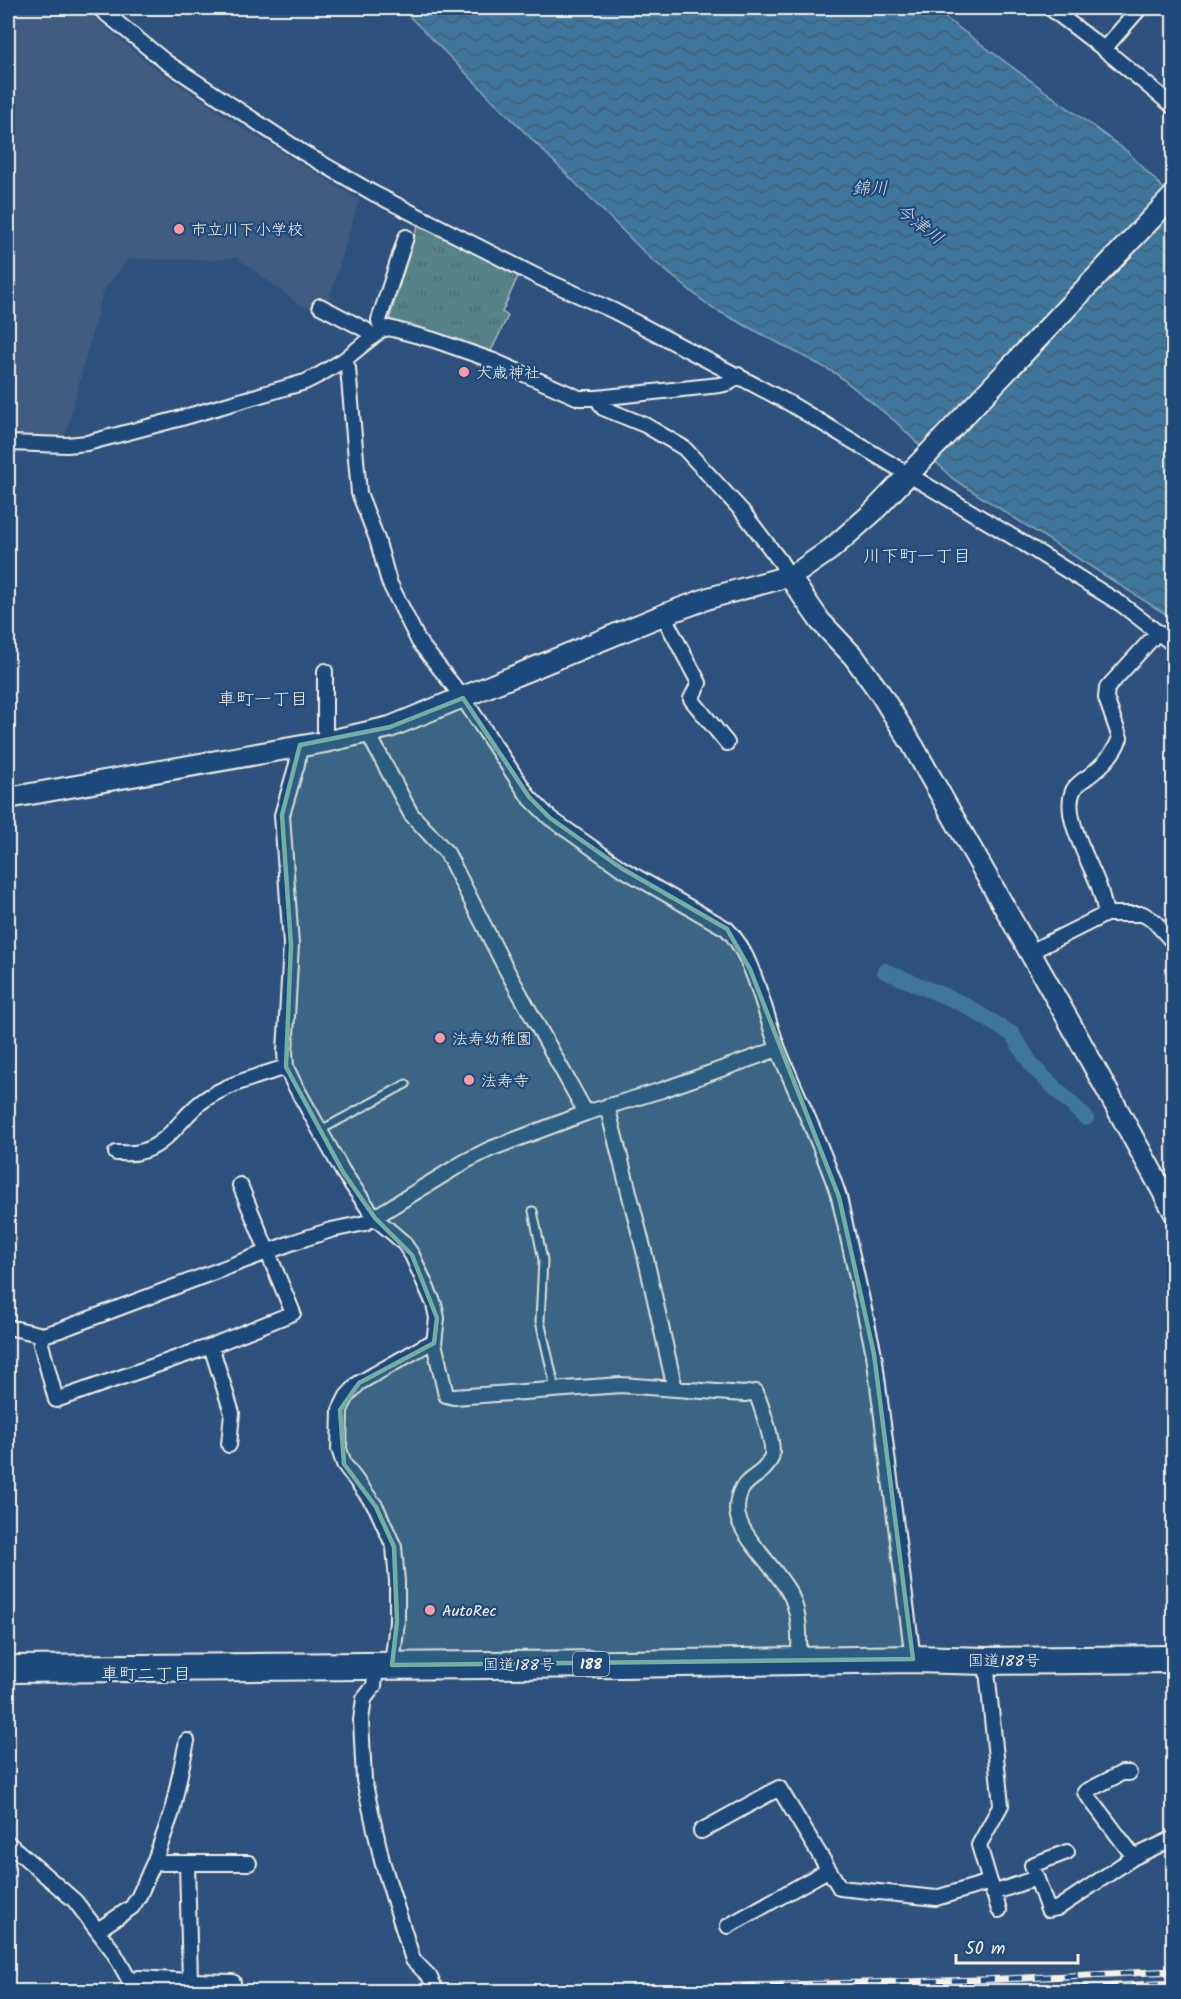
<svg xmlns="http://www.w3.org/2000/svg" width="1181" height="1999" font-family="Kalam,'Klee One',sans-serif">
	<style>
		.built { fill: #3f5c80 }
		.grass { fill: url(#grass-tufts); stroke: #a6bab9; stroke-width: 1.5 }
		.water { fill: url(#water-waves); stroke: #88a7ba; stroke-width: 1.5 }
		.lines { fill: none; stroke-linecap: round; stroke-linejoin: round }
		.canal { stroke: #40769c; stroke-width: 16 }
		.lane-casing { stroke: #f4f1e8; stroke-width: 11 }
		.street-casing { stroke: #f4f1e8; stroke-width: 18 }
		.secondary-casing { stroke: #f4f1e8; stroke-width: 24 }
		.highway-casing { stroke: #f4f1e8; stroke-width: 30 }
		.lane { stroke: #1f4a7a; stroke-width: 7 }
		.street { stroke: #1f4a7a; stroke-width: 14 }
		.secondary { stroke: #1f4a7a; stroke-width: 20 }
		.highway { stroke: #1f4a7a; stroke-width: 26 }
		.rail-casing { stroke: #f4f1e8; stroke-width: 7 }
		.rail { stroke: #1f4a7a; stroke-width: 4.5; stroke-dasharray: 14; stroke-linecap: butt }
		.marked { fill: #76ada5; fill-opacity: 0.2; stroke: #76ada5; stroke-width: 4.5; stroke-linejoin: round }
		.poi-dot { fill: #ff9aa2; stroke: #1f4a7a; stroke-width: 2 }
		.labels { text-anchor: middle; stroke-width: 4.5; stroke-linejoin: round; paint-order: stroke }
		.shield { fill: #1f4a7a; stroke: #b4bfc7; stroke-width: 1.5 }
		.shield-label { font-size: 15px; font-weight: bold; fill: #f4f1e8 }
		.poi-label { font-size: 16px; fill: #f4f1e8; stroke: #1f4a7a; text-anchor: start }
		.street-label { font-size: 16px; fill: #f4f1e8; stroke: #1f4a7a }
		.water-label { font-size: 18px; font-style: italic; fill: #d9dfdd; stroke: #1f4a7a }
		.neighbourhood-label { font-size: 18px; fill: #f4f1e8; stroke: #1f4a7a }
	</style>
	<defs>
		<pattern id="grass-tufts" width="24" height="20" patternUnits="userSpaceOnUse" patternTransform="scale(1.5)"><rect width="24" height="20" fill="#57828a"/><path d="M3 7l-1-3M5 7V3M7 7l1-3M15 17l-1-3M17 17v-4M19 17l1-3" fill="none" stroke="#51686b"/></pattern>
		<pattern id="water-waves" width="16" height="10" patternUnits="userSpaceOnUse" patternTransform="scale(1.5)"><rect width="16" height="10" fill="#40769c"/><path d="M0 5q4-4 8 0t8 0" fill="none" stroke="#445f71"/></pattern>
	</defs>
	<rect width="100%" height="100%" fill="#2e527d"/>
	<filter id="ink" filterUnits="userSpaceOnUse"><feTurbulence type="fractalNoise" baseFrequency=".0167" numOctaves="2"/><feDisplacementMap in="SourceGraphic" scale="12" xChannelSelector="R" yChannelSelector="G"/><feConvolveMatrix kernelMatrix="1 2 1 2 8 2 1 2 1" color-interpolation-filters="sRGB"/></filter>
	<g filter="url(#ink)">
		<path class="built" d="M8,8h76l65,56 97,66 113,70 -34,113 -25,-8 -64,-48 -20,3 -88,-1 -25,33 -38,145h-57z"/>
		<path class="grass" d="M418,225l101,49 -17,38 6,4 -18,37 -101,-33z"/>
		<path class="water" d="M401,8h531l196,144 45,46v421l-220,-140 -57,-57 -61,-49 -123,-65 -62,-50z"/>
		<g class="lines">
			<path class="canal" d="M885,971l76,32 51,31 21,33 53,51"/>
			<g class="lane-casing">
				<path id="lane" d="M319,1131l87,-47
					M533,1211l10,49 -3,61 13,57 1,13"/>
			</g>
			<g class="street-casing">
				<path id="street" d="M99,8l67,54 136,90 71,41 163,83 78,35 175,92 234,140 98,61 53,41
					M1050,8l54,41 70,58
					M1104,49l36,-41
					M320,306l46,24 5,7
					M381,330l-2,-10 27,-83
					M344,360l4,8 11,125 18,46 12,43 30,60 44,56 66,99 21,21 71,50 106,61c27,26 38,87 52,122 20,49 44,96 60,146l35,157 39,305
					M597,398l6,10 42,17 39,23 58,63 38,50 9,15
					M8,443l59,2 20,-2 91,-24 127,-37 14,-7 25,-15 37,-30 8,-2 45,12 60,21 85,37h18l123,-13 9,-2 9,-8
					M663,615l36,68 -8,16 36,44
					M368,733l43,81 36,39 58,114 81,146
					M325,742v-71
					M300,745l-3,19 -15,51 9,130 -6,107 1,15 7,15 50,90 32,46 28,24 9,13 22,49 3,14 -3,25 12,52 8,2 167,-12 123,9 12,-2c5,14 20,54 15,66 -9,23 -34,17 -34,52 0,25 45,63 55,88 9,21 7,42 7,63
					M1106,914c-2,-9 -4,-19 -7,-27 -8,-24 -39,-73 -25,-98 4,-7 15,-12 21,-18 11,-9 20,-20 25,-33l-14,-40 1,-10 51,-56
					M1030,952l76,-38h37l11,7 20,22
					M607,1106l38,149 30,134
					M116,1153c7,0 16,1 23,-1 28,-5 43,-37 65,-52 23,-16 55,-24 82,-33
					M8,1327l35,8 17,-5 231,-87 40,-13 34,-7 101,-62 24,-12 96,-36 76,-23 116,-41
					M43,1335l-2,9 15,56 155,-54 82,-33 -53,-128
					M211,1346l21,67 -3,32
					M376,1665l-2,21 -10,13 -3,21 3,60 18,81 31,99 16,16 8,16
					M392,1665l5,-43v-41l-3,-34 -18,-40 -32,-43 -5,-15 1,-39 7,-14 12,-13 67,-38 8,-2
					M1129,1773h-7l-37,19 49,65
					M701,1831l78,-43 61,100 96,10 54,-16 -11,-37 22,-40 -15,-144
					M8,1843l67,58 38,50 23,41
					M1067,1852l-35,13 16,45 10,-2 76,-51 36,-17 4,7
					M155,1860l8,3h86
					M187,1863l3,118 43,1
					M991,1884l8,26
					M993,1893l43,-15
					M728,1926l100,-56
					M98,1930l34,-23 7,-11 16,-36 17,-48 15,-71
					M132,1982l7,-4 51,3"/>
			</g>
			<g class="secondary-casing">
				<path id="secondary" d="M789,576l31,45 34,36 26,36 33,53 157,277 104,189
					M8,798l317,-56 65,-15 273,-112 46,-17 80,-22 12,-6 30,-21 41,-36 302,-318"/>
			</g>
			<g class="highway-casing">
				<path id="highway" d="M8,1669l613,-5 292,-5 73,2 188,-2"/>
			</g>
			<use href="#lane" class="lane"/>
			<use href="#street" class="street"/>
			<use href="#secondary" class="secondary"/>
			<use href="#highway" class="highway"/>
			<g class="rail-casing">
				<path id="rail" d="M504,1992l476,-12 194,-9
					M1005,1992l169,-9"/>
			</g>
			<use href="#rail" class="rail"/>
		</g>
	</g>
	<path class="marked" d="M463,698l66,99 21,21 71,50 106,61 23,40 89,228 35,157 39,305 -521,6 5,-43 -3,-75 -18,-40 -32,-43 -4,-54 19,-27 75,-40 3,-25 -25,-63 -37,-37 -32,-46 -57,-105 5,-122 -9,-130 18,-70 90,-18z"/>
	<g class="poi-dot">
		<circle cx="179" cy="229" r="6"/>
		<circle cx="464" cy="372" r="6"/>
		<circle cx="440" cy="1038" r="6"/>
		<circle cx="469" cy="1080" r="6"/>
		<circle cx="430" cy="1610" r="6"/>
	</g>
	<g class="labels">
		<rect class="shield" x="573" y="1652" width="36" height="24" rx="4.5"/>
		<g class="shield-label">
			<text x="591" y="1669">188</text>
		</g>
		<g class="poi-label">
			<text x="191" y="235">市立川下小学校</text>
			<text x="476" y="378">大歳神社</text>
			<text x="452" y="1044">法寿幼稚園</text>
			<text x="481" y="1086">法寿寺</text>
			<text x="442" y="1616">AutoRec</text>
		</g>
		<g class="street-label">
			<text x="1004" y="1666">国道188号</text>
			<text x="519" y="1670">国道188号</text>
		</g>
		<g class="water-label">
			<text x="870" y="194">錦川</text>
			<text transform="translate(920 224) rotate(38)" y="6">今津川</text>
		</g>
		<g class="neighbourhood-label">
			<text x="917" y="562">川下町一丁目</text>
			<text x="263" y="705">車町一丁目</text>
			<text x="146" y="1680">車町二丁目</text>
		</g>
	</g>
	<rect width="1181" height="1999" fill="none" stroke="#1f4a7a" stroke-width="30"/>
	<rect x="15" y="15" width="1151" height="1969" fill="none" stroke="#f4f1e8" stroke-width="2" filter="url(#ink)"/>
	<path d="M956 1954v9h122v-9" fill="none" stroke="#f4f1e8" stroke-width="3"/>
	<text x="965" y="1954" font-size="18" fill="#f4f1e8" stroke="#1f4a7a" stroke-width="4.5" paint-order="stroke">50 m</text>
</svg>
